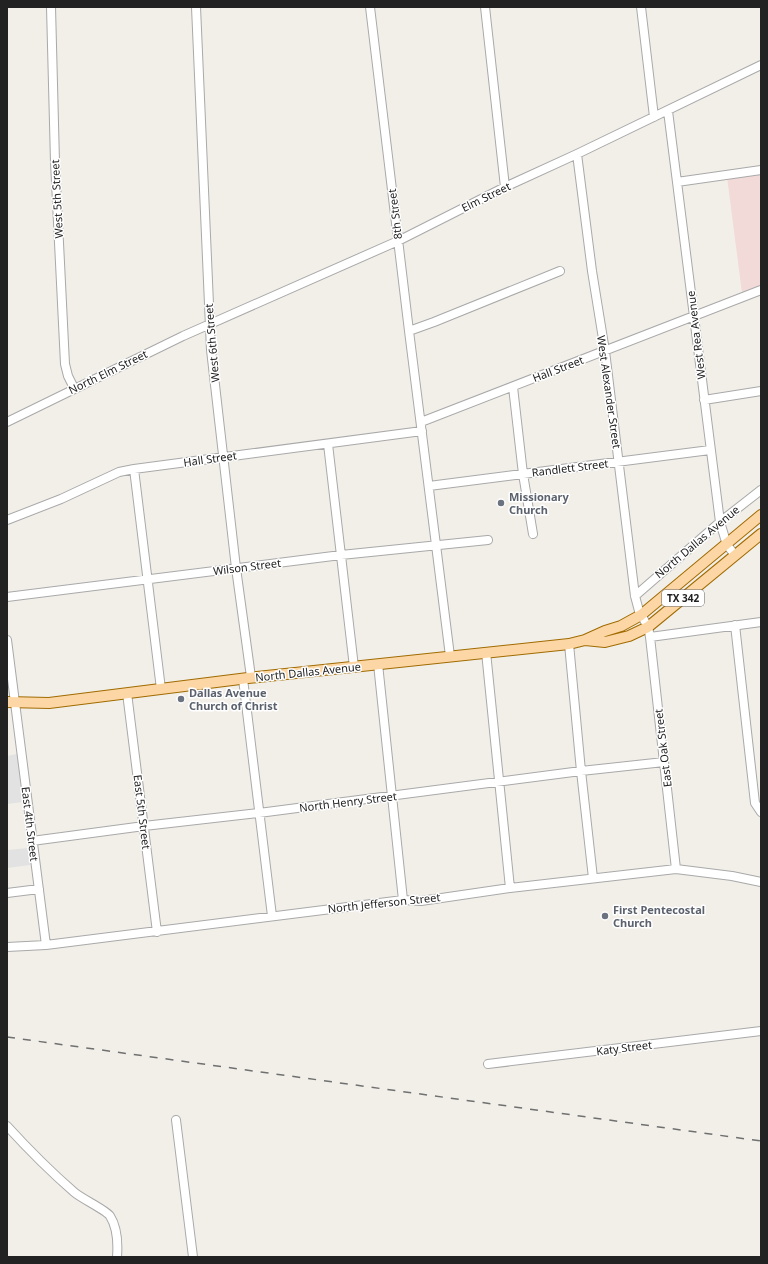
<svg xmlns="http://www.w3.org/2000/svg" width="768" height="1264" font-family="'Noto Sans',sans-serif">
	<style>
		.commercial { fill: #f2dad9 }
		.parking { fill: #e2e2e2 }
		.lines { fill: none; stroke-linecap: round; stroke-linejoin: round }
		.minor-casing { stroke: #a9a9a9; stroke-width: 10 }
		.major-casing { stroke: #a06b00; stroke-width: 12 }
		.minor { stroke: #fff; stroke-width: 8 }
		.major { stroke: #fcd6a4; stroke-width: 10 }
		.rail { stroke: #707070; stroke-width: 1.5; stroke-dasharray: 8 8; stroke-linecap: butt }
		.worship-dot { fill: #6b7280; stroke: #fff; stroke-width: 1.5 }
		.labels { text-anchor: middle; stroke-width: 3; stroke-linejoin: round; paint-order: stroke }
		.shield { fill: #fff; stroke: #646464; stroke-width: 1 }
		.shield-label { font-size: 10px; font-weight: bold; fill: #222 }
		.street-label { font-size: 11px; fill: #222; stroke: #fff }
		.worship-label { font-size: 11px; font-weight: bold; fill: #5b616d; stroke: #fff; text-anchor: start }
	</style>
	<rect width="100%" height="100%" fill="#f2efe9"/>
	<path class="commercial" d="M761,172v113l-19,8 -15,-116z"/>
	<path class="parking" d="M17,754l6,48 -16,2v-48z
		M7,840l1,10 20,-2 2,17 -23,3z"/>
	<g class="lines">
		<g class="minor-casing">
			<path id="minor" d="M51,7l4,155 10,202 3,12 6,12
				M196,7l15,343 25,218 15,109
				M370,7l39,324 41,325
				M485,7l20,180
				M641,7l13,110
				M668,111l52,411 7,23 8,10
				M577,154l15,117 13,80 30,245 4,15 9,16 2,10 26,232
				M677,182l84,-12
				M409,331l25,-9 126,-51
				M513,387l10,87 10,60
				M704,400l57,-9
				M7,422l176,-86 215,-95 107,-54 72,-33 184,-89
				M421,422l340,-132
				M328,444l26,223
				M134,469l27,220
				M429,486l281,-36
				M7,520l54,-21 58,-27 15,-3 288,-38
				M635,596l85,-74 41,-32
				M7,597l334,-42 147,-15
				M735,625l20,178 6,9
				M650,637l111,-15
				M7,640l39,305
				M569,644l12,127 12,107
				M486,652l24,236
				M378,664l25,236
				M243,679l29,237
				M127,693l30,239
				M32,841l112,-15 115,-13 322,-42 83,-9
				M7,893l32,-4
				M7,947l39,-2 357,-45 18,1 89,-13 166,-19 56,7 29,6
				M488,1064l273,-33
				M176,1120l17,137
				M7,1126c21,23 44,46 67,66 8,7 32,18 36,24 7,11 8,28 7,41"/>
		</g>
		<g class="major-casing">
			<path id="major" d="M585,640l20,2 24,-6 19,-9 113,-93
				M7,702l42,1 199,-25 321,-34 16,-4 20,-9 16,-5 20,-11 120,-100"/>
		</g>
		<use href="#minor" class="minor"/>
		<use href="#major" class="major"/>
		<path class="rail" d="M7,1037l754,104"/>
	</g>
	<g class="worship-dot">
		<circle cx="501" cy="503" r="4"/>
		<circle cx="181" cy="699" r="4"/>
		<circle cx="605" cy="916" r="4"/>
	</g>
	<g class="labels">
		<rect class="shield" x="662" y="590" width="42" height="16" rx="3"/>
		<g class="shield-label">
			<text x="683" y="602">TX 342</text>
		</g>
		<g class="street-label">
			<text transform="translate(486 197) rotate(-26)" y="4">Elm Street</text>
			<text transform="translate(57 199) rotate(-93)" y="4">West 5th Street</text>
			<text transform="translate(395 214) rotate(-97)" y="4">8th Street</text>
			<text transform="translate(696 335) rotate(-97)" y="4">West Rea Avenue</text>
			<text transform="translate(212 343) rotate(-95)" y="4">West 6th Street</text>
			<text transform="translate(558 369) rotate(-21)" y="4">Hall Street</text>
			<text transform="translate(108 372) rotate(-26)" y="4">North Elm Street</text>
			<text transform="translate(609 392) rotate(82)" y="4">West Alexander Street</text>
			<text transform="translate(210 459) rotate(-8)" y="4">Hall Street</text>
			<text transform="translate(570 468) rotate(-7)" y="4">Randlett Street</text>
			<text transform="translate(697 542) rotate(-40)" y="4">North Dallas Avenue</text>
			<text transform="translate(247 567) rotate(-7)" y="4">Wilson Street</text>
			<text transform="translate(308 672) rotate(-6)" y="4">North Dallas Avenue</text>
			<text transform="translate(663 748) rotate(-97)" y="4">East Oak Street</text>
			<text transform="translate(348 802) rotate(-7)" y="4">North Henry Street</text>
			<text transform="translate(142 812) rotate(83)" y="4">East 5th Street</text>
			<text transform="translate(30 824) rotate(83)" y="4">East 4th Street</text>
			<text transform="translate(384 903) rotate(-6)" y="4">North Jefferson Street</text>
			<text transform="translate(624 1048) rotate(-7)" y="4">Katy Street</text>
		</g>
		<g class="worship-label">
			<text x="509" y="501">Missionary<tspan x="509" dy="13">Church</tspan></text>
			<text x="189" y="697">Dallas Avenue<tspan x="189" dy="13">Church of Christ</tspan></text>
			<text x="613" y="914">First Pentecostal<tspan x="613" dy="13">Church</tspan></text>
		</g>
	</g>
	<rect width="768" height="1264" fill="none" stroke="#222222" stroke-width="16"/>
</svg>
